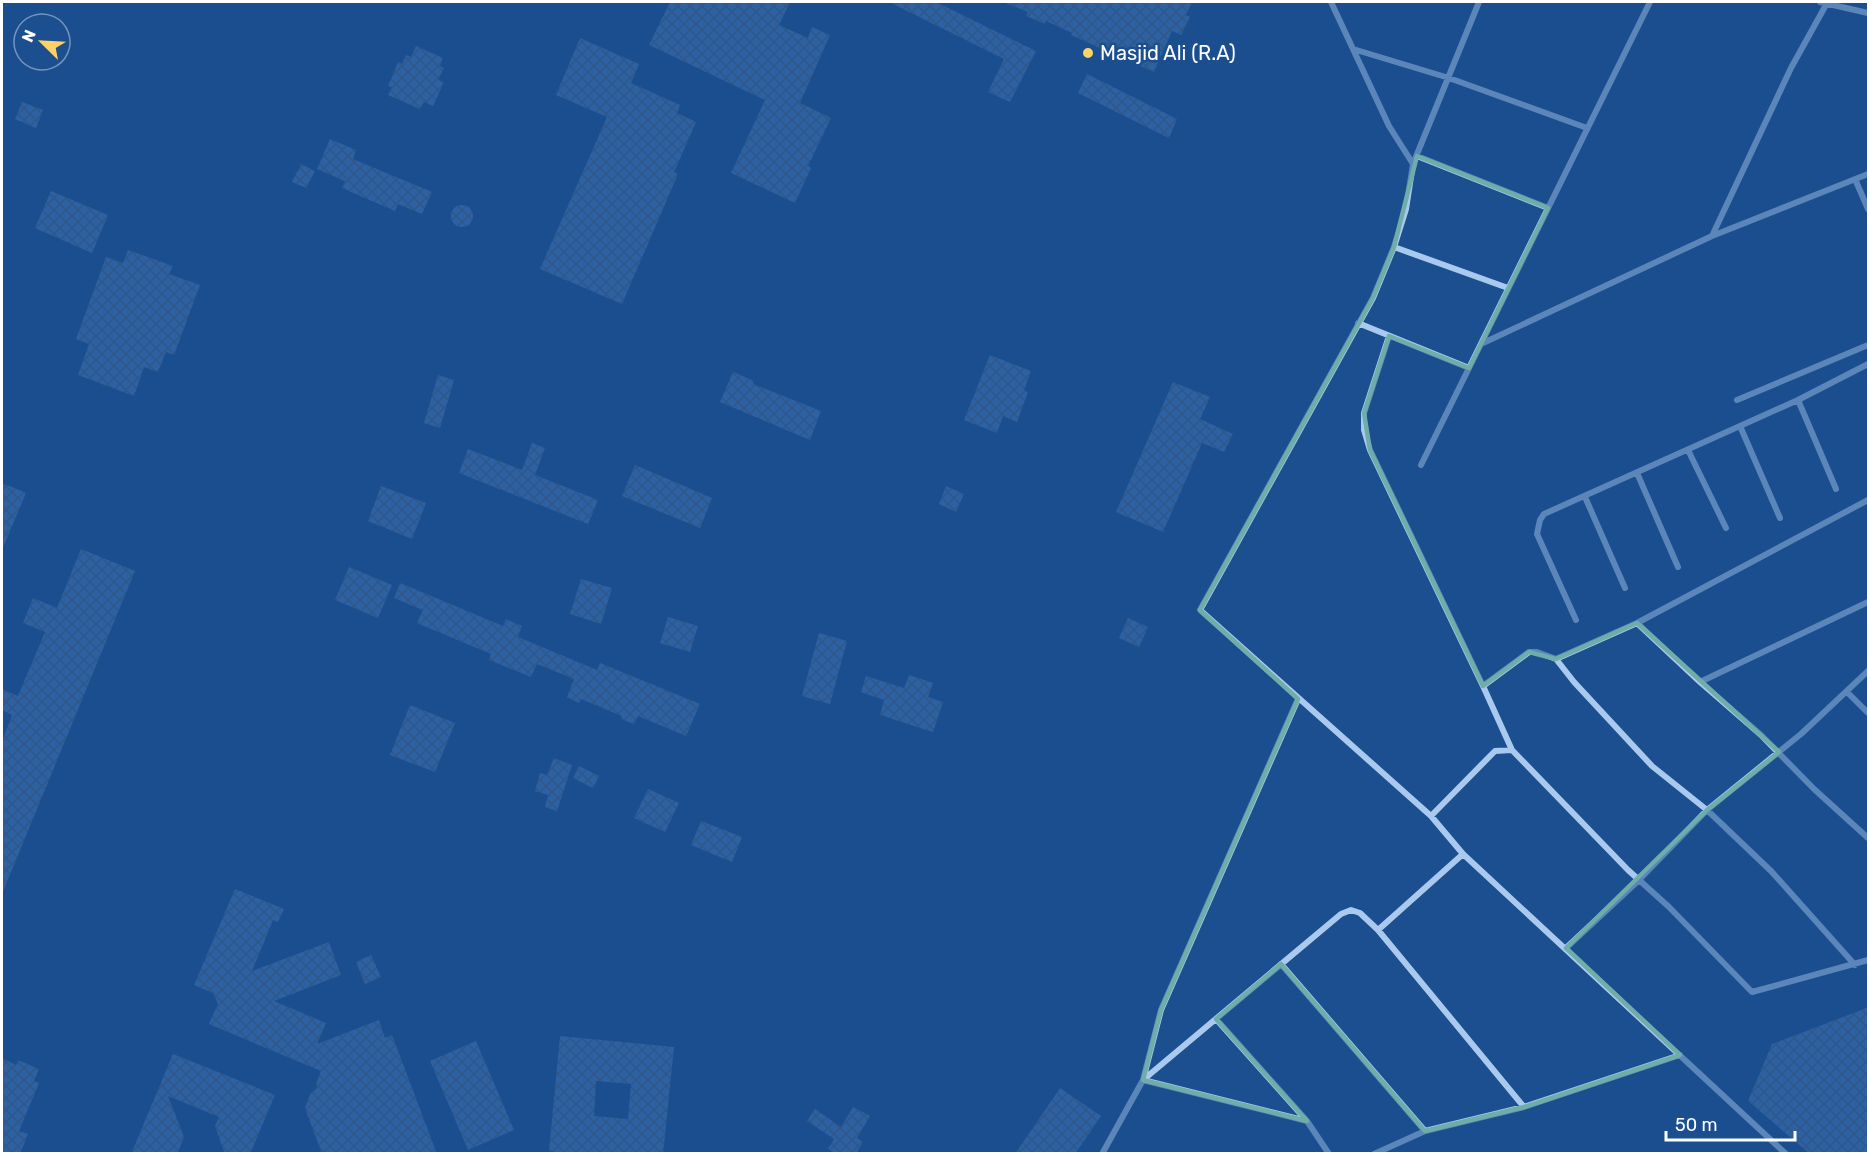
<svg xmlns="http://www.w3.org/2000/svg" width="1870" height="1155" font-family="Rubik,sans-serif">
	<style>
		.building { fill: url(#building-cross-hatch); fill-rule: evenodd }
		.lines { fill: none; stroke-linecap: round; stroke-linejoin: round }
		.street { stroke: #a9c9ee; stroke-width: 6 }
		.marked { fill: none; stroke: #6fada8; stroke-width: 4.5; stroke-linejoin: round }
		.poi-dot { fill: #ffd166; stroke: #1b4f8f; stroke-width: 2 }
		.labels { text-anchor: middle; stroke-width: 5; stroke-linejoin: round; paint-order: stroke }
		.poi-label { font-size: 20px; fill: #fff; stroke: #1b4f8f; text-anchor: start }
	</style>
	<defs>
		<pattern id="building-cross-hatch" width="8" height="8" patternUnits="userSpaceOnUse" patternTransform="scale(1.5)"><rect width="8" height="8" fill="#4478b7"/><path d="M0 0l8 8M0 8l8-8" fill="none" stroke="#486282"/></pattern>
	</defs>
	<rect width="100%" height="100%" fill="#1b4f8f"/>
	<path class="building" d="M670,2h120l-11,23 29,13 4,-11 18,8 -30,68 31,15 -23,48 3,2 -16,35 -64,-30 34,-73 -116,-55z
		M889,2h47l100,49 -26,51 -22,-10 16,-33z
		M1003,2h189l-6,13 4,2 -9,18 -9,-4 -18,41 -83,-37 1,-2 -26,-12 -1,3 -19,-8 2,-4z
		M580,38l59,26 -8,19 49,22 -3,8 19,9 -22,50 4,2 -56,130 -82,-35 67,-152 -51,-22z
		M416,46l27,12 -3,8 4,2 -6,12 6,2 -11,24 -9,-4 -4,7 -32,-14 4,-8 -4,-1 10,-24 4,2 4,-9 5,2z
		M1087,74l90,45 -8,19 -91,-45z
		M22,102l21,8 -7,18 -21,-9z
		M330,139l26,11 -3,9 79,33 -10,22 -24,-10 -3,7 -53,-23 3,-7 -28,-12z
		M301,164l14,7 -9,17 -14,-6z
		M51,191l57,24 -16,38 -57,-25z
		M451 216a11 11 0 1 1 22 0a11 11 0 1 1-22 0Z
		M128,250l45,16 -4,8 31,11 -26,70 -8,-3 -8,20 -14,-5 -10,29 -56,-21 11,-31 -13,-5 30,-82 17,6z
		M990,355l41,16 -7,19 4,2 -11,30 -14,-6 -6,17 -33,-13z
		M733,372l21,9 -1,3 68,27 -11,29 -90,-38z
		M438,375l16,5 -14,48 -16,-5z
		M1173,382l37,15 -10,22 33,15 -9,18 -22,-9 -39,89 -47,-20z
		M532,443l13,5 -10,27 63,25 -10,24 -129,-51 9,-24 54,21z
		M635,465l77,33 -12,30 -78,-32z
		M2,483l24,10 -24,57z
		M381,486l45,17 -14,36 -44,-18z
		M946,486l18,8 -8,18 -17,-8z
		M81,549l54,22 -133,323v-153l10,-26 -10,-5v-21l16,7 27,-64 -22,-9 10,-25 24,10z
		M349,567l43,18 -14,33 -43,-18z
		M581,579l31,9 -11,36 -31,-10z
		M400,583l103,43 3,-7 16,7 -4,11 79,33 3,-7 100,41 -14,32 -48,-20 -4,8 -13,-5 1,-3 -41,-17 -2,4 -12,-6 7,-18 -37,-15 -6,13 -42,-17 2,-6 -74,-31 6,-13 -29,-12z
		M668,617l30,9 -8,26 -30,-9z
		M1128,618l20,9 -9,20 -20,-9z
		M819,633l28,8 -17,63 -28,-8z
		M909,675l24,8 -5,14 15,5 -10,30 -53,-17 4,-15 -23,-8 5,-16 38,12z
		M410,705l45,18 -20,49 -45,-17z
		M554,758l18,7 -15,46 -12,-4 3,-12 -13,-4 5,-18 7,2z
		M579,766l20,10 -6,12 -20,-10z
		M648,789l31,14 -14,29 -31,-14z
		M701,821l41,16 -10,25 -41,-17z
		M235,889l49,20 -6,13 -5,-2 -21,51 77,-29 12,33 -67,26 52,22 -9,21 62,-24 6,18 7,-3 45,119h-115l-17,-46 5,-14 7,-6 -1,-4 5,-13 -112,-47 9,-20 -5,-11 -19,-8z
		M371,955l10,22 -16,7 -9,-22z
		M1869,1007v147h-59l-62,-53 24,-57z
		M560,1036l114,11 -11,107h-92l-22,-3zM596,1081l35,3 -3,35 -34,-3z
		M476,1041l38,89 -46,20 -38,-89z
		M173,1054l102,41 -25,59h-25l-10,-28 4,-9 -51,-21 16,41 -7,17h-46z
		M2,1058l14,7 2,-5 21,9 -5,12 5,2 -20,48 9,3 -8,20h-18z
		M1060,1088l41,28 -26,38h-60z
		M853,1107l17,9 -13,22 6,4 -7,12h-20l-8,-5 6,-10 -27,-18 8,-12 26,18z"/>
	<g class="lines">
		<path class="street" d="M1331,2l58,124 24,38 -7,45 -12,38 -21,51 -173,312 231,206 32,38 323,300
			M1820,2l48,11
			M1353,49l96,29 138,50
			M1417,156l131,52
			M1413,164l66,-162
			M1855,179l13,30
			M1712,236l79,-168 36,-65
			M1394,247l114,41
			M1358,323l111,45
			M1389,336l-25,77v17l6,20 113,236 29,64 116,120 41,37 83,85 116,-32
			M1481,344l231,-108 156,-62
			M1737,400l131,-55
			M1798,400l38,89
			M1740,426l40,92
			M1688,450l38,78
			M1421,465l229,-463
			M1637,473l41,94
			M1585,497l40,91
			M1576,620l-39,-86 3,-14 4,-6 254,-114 70,-36
			M1637,623l63,59 61,53 53,54 54,49
			M1556,659l81,-36 231,-123
			M1700,682l168,-80
			M1483,686l46,-34h8l19,7 18,23 78,84 55,44 64,61 84,94
			M1847,692l21,21
			M1298,699l-137,311 -18,70 164,41
			M1431,816l64,-65 17,-1
			M1463,854l-85,76 146,177
			M1566,948l73,-68 68,-70 94,-76 67,-63
			M1281,964l144,167
			M1216,1019l91,102 22,33
			M1102,1154l41,-74 198,-166 10,-4 9,3 18,17
			M1374,1154l51,-23 99,-24 156,-52"/>
	</g>
	<path d="M0 0H1870V1155H0ZM1417,156l131,52 -79,160 -80,-32 -25,77 6,37 113,236 46,-34 27,7 81,-36 142,129 -72,58 -141,138 114,107 -156,52 -99,24 -144,-167 -65,55 91,102 -164,-41 18,-70 137,-311 -98,-89 173,-312 21,-51z" fill="#1b4f8f" fill-opacity=".55" fill-rule="evenodd"/>
	<path class="marked" d="M1417,156l131,52 -79,160 -80,-32 -25,77 6,37 113,236 46,-34 27,7 81,-36 142,129 -72,58 -141,138 114,107 -156,52 -99,24 -144,-167 -65,55 91,102 -164,-41 18,-70 137,-311 -98,-89 173,-312 21,-51z"/>
	<circle class="poi-dot" cx="1088" cy="53" r="6"/>
	<g class="labels">
		<g class="poi-label">
			<text x="1100" y="60">Masjid Ali (R.A)</text>
		</g>
	</g>
	<rect width="1870" height="1155" fill="none" stroke="#ffffff" stroke-width="6"/>
	<g transform="translate(42 42) rotate(294)"><circle r="28" fill="#1b4f8f" stroke="#7695bc" stroke-width="1.5"/>
	<path d="M0-4.5L10 22L0 15L-10 22Z" fill="#ffd166"/>
	<text y="-9" font-size="16" font-weight="bold" text-anchor="middle" fill="#ffffff">N</text>
	</g>
	<path d="M1666 1131v9h129v-9" fill="none" stroke="#ffffff" stroke-width="3"/>
	<text x="1675" y="1131" font-size="18" fill="#ffffff" stroke="#1b4f8f" stroke-width="4.5" paint-order="stroke">50 m</text>
</svg>
